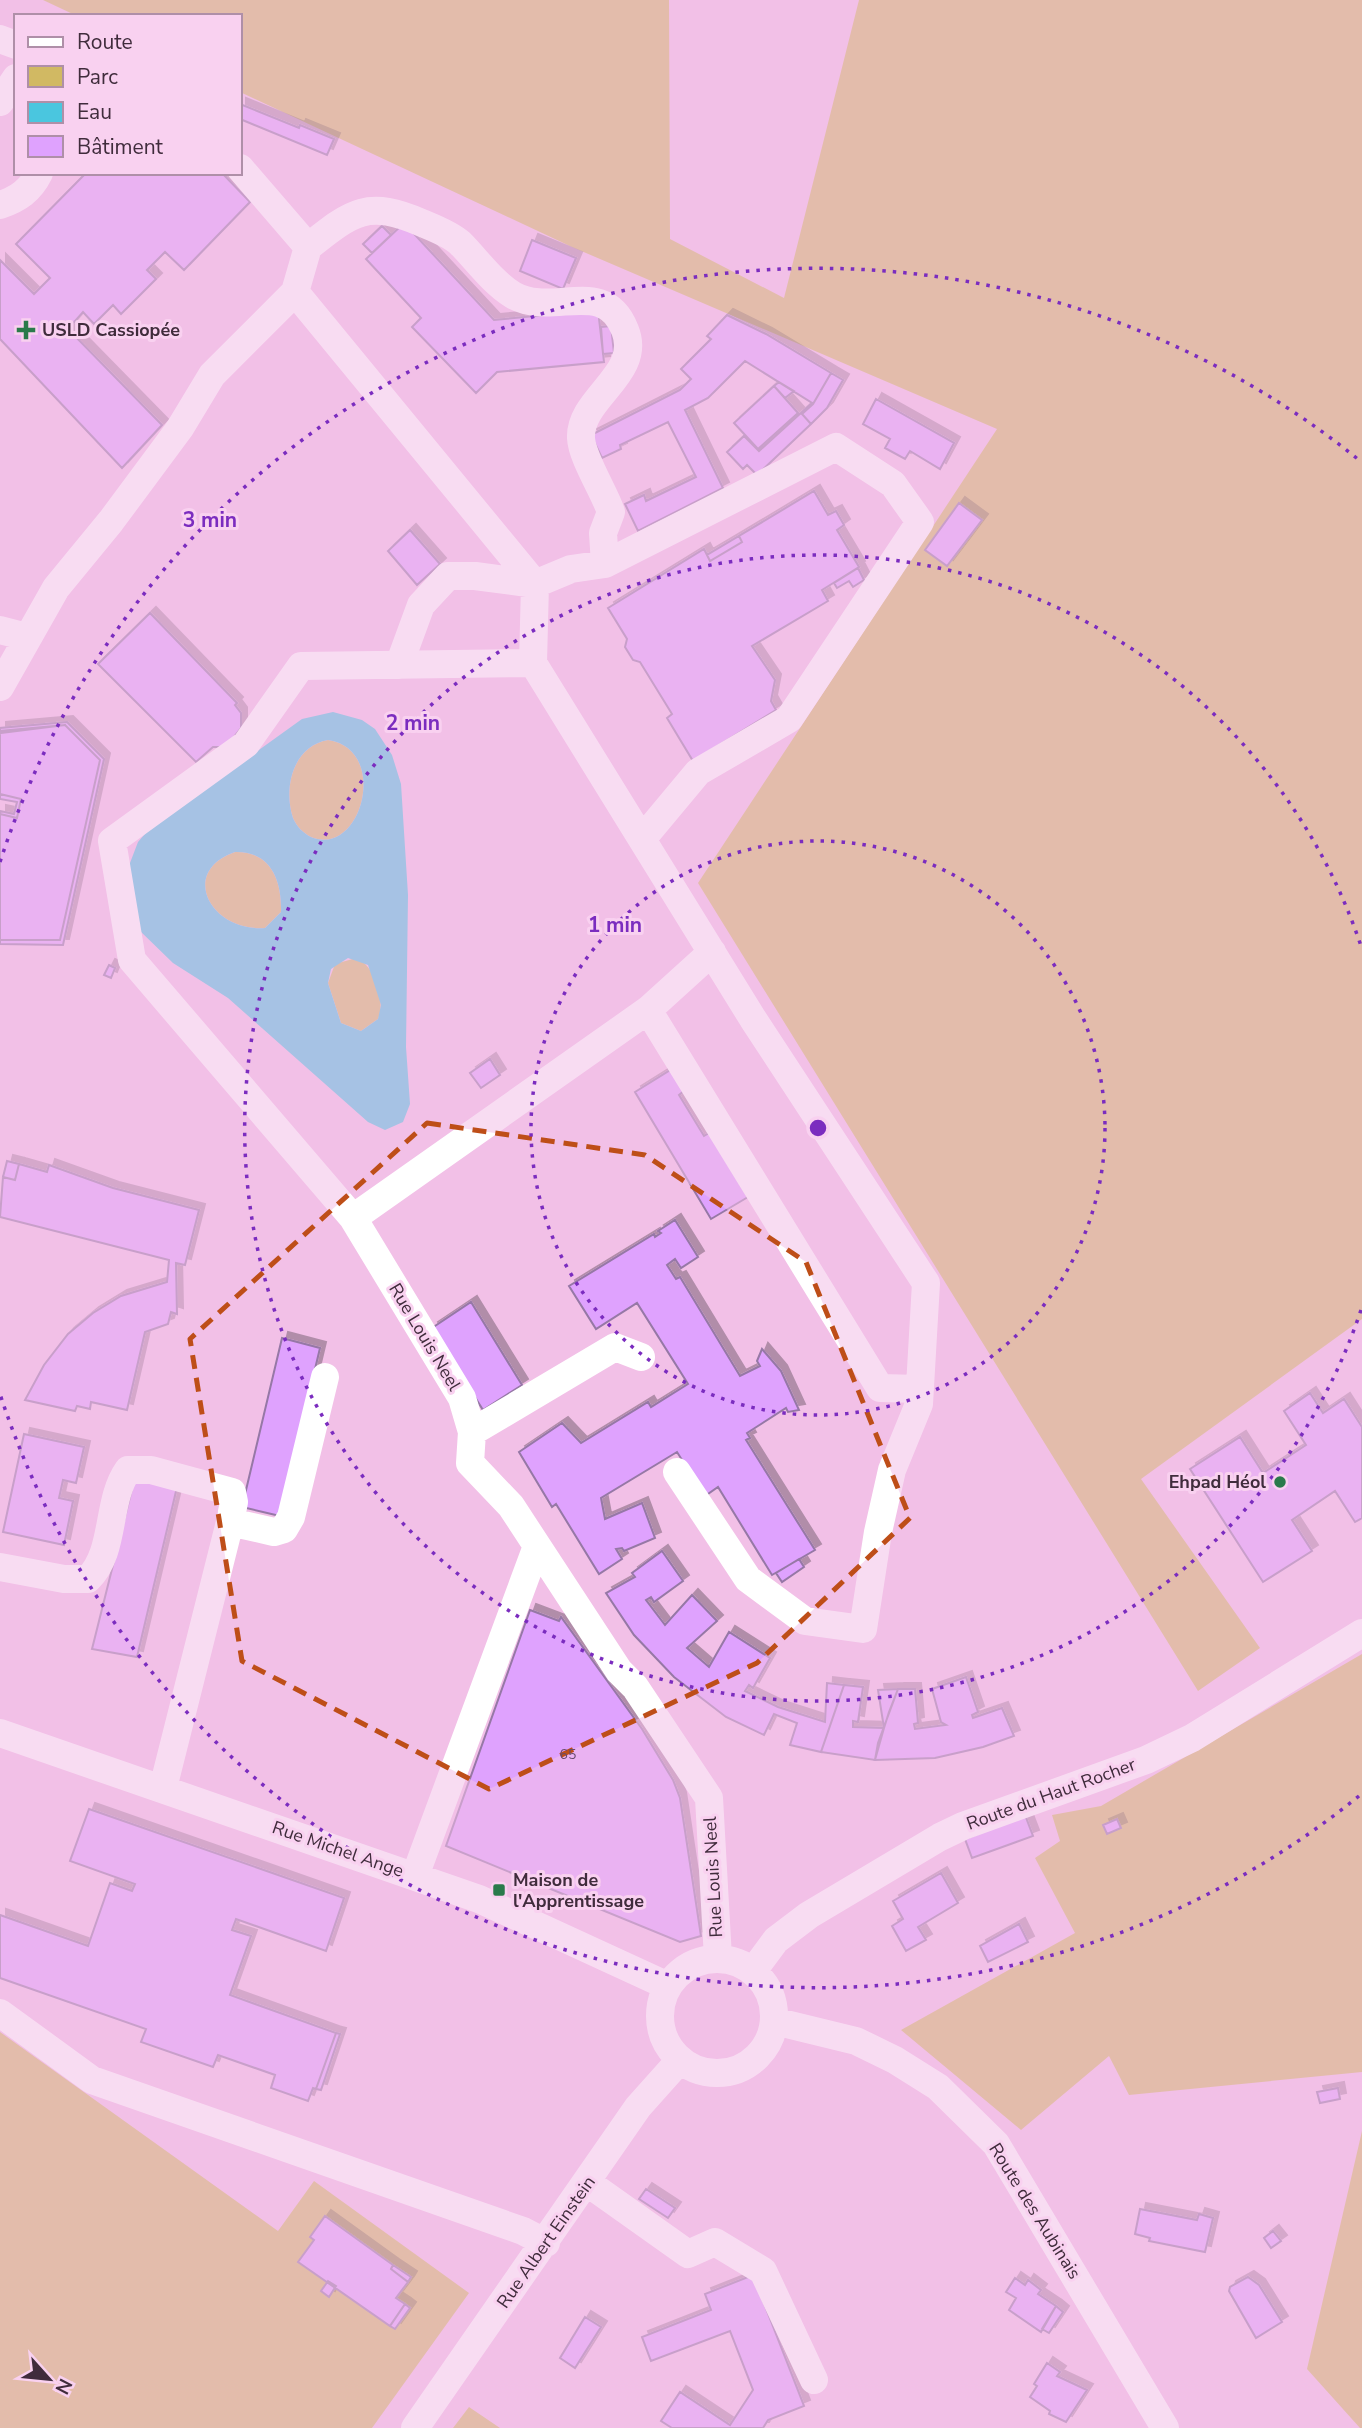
<svg xmlns="http://www.w3.org/2000/svg" width="1362" height="2428" font-family="'Nunito Sans',sans-serif">
	<style>
		.green { fill: #d1b963 }
		.water { fill: #4ac6df; fill-rule: evenodd }
		.building { fill: #dfa2fe; stroke: #9678a6; stroke-width: 2; filter: url(#shadow) }
		.lines { fill: none; stroke-linecap: round; stroke-linejoin: round }
		.minor { stroke: #fff; stroke-width: 28 }
		.marked { fill: none; stroke: #be4e18; stroke-width: 5; stroke-dasharray: 14 9; stroke-linejoin: round }
		.ring { fill: none; stroke: #7b2cbf; stroke-width: 3.5; stroke-dasharray: 3.5 7 }
		.poi-dot { fill: #2a7a4b; stroke: #f9d1f0; stroke-width: 2.5 }
		.labels { text-anchor: middle; stroke-width: 6; stroke-linejoin: round; paint-order: stroke }
		.number-label { font-size: 14px; fill: #684a6c }
		.poi-label { font-size: 18px; font-weight: bold; fill: #402c3c; stroke: #f9d1f0; text-anchor: start }
		.street-label { font-size: 18px; fill: #402c3c; stroke: #f9d1f0 }
		.centre { fill: #7b2cbf; stroke: #f9d1f0; stroke-width: 3.5 }
		.ring-label { font-size: 21px; text-anchor: middle; font-weight: bold; fill: #7b2cbf; stroke: #f9d1f0; stroke-width: 6; stroke-linejoin: round; paint-order: stroke }
	</style>
	<defs>
		<filter id="shadow"><feDropShadow dx="6" dy="-6" stdDeviation="0" flood-color="#0004"/></filter>
	</defs>
	<rect width="100%" height="100%" fill="#f2c0e7"/>
	<path class="green" d="M43,0h626l1,239 114,59 75,-298h503v1319l-221,160 119,169 -62,43 -500,-808 299,-454 -425,-182 -332,-155v-76h-163z
		M328,740c62,9 34,118 -17,97 -8,-4 -14,-10 -18,-19 -10,-30 0,-72 35,-78z
		M235,852c36,-1 47,29 46,60l-16,16c-54,4 -87,-56 -30,-76z
		M356,958c19,7 30,43 22,61l-17,12 -20,-8 -13,-40 7,-19z
		M1362,1654v418l-233,23 -20,-39 -88,74 -120,-100 174,-97 -40,-75 25,-17 -8,-26 49,-9z
		M0,2032l278,199 36,-50 155,112 -97,135h-372z
		M1362,2131v297h-2l-53,-59z
		M469,2407l31,21h-47z"/>
	<path class="water" d="M333,712l29,8 13,9 17,26 9,29 7,111 -2,152 4,57 -7,18 -18,8 -17,-8 -140,-124 -55,-35 -35,-34 -13,-53 13,-34 12,-14 152,-109zM328,740c62,9 34,118 -17,97 -8,-4 -14,-10 -18,-19 -10,-30 0,-72 35,-78zM235,852c36,-1 47,29 46,60l-16,16c-54,4 -87,-56 -30,-76zM348,958l20,7 13,40 -3,14 -17,12 -20,-8 -13,-40 3,-14z"/>
	<path class="building" d="M240,104l59,24 1,-3 34,14 -7,16 -87,-36z
		M86,173h136l28,29 -66,68 -19,-18 -18,18 9,9 -35,35 -8,-9 -19,19 -11,-12 -15,17 94,96 -40,43 -122,-129v-79l34,34 16,-16 -34,-34z
		M404,223l90,97 104,-10 6,52 -107,10 -21,21 -64,-66 9,-9 -55,-59z
		M382,226l9,9 -19,18 -9,-9z
		M532,240l44,18 -13,31 -43,-18z
		M727,315l39,19 65,39 -18,31 -11,10 9,10 -54,51 -10,-10 -4,4 -16,-17 17,-16 15,15 53,-48 -67,-42 -37,37 -23,12 38,78 -85,43 -13,-27 19,-9 2,6 50,-24 -28,-55 -48,23 1,4 -19,9 -11,-23 89,-45 11,-11 -10,-10 30,-30 -4,-3z
		M611,326l3,27 -11,1 -2,-27z
		M831,373l12,7 -16,28 -16,16 -9,-10 11,-10z
		M779,382l15,9 -9,7 -11,-12z
		M774,386l24,27 -40,36 -24,-26z
		M876,399l78,44 -14,26 -30,-18 -5,8 -20,-11 5,-9 -27,-15z
		M814,491l14,24 8,-4 8,14 -7,5 22,37 -37,23 6,11 -76,45 23,34 -4,21 5,9 -83,51 -26,-43 5,-4 -32,-52 -7,-2 -8,-13 2,-8 -19,-31 96,-59 6,12 32,-19 -3,-6z
		M959,503l23,17 -35,46 -22,-16z
		M410,530l30,34 -23,21 -29,-34z
		M739,536l3,6 -32,19 -3,-6z
		M858,568l6,12 -11,7 -4,-6 -12,7 -3,-5z
		M150,613l87,90 -2,2 6,8v15l-15,19h-13l-17,15 -98,-98z
		M67,722l37,37 -41,186 -63,-1v-4h60l40,-180 -35,-35 -65,8v-5z
		M65,725l35,35 -40,180h-60v-126l17,4 4,-19 -21,-5v-63z
		M0,794l21,5 -4,19 -17,-4v-3l14,3 3,-12 -17,-3z
		M109,965l6,3 -4,10 -7,-3z
		M490,1059l10,16 -19,13 -11,-15z
		M672,1069l13,21 -6,5 25,41 5,-3 39,64 -37,22 -76,-127z
		M7,1161l12,3 -4,16 -12,-3z
		M19,1164l28,8 2,-7 64,23 86,22 -14,55 -9,-2 1,51 -6,-2 -3,12 -23,8 -18,78 -36,-8 -1,7 -13,-3 -2,5 -50,-11 19,-35 24,-31 25,-21 28,-17 46,-14 2,-22 -169,-43 3,-40 12,3z
		M675,1220l23,37 -17,11 -6,-9 -8,6 9,14 4,-2 60,99 20,-10 -3,-5 5,-12 19,22 18,39 -11,2 -2,-4 -39,25 3,5 -4,2 69,110 -43,25 -54,-88 -13,9 -28,-44 -76,46 4,21 37,-16 13,35 -31,13 -2,-3 -6,1 6,10 -23,15 -43,-70 -4,3 -33,-55 43,-29 19,20 67,-41 3,5 37,-23 -51,-81 -41,26 -27,-43 85,-52 1,3 6,-4 -3,-2z
		M471,1302l51,83 -39,25 -51,-82z
		M282,1338l38,10 -40,168 -38,-9z
		M1310,1393l13,20 21,-14 18,28v91l-7,4 -20,-31 -43,29 20,31 -49,31 -73,-113 50,-32 23,36 43,-28 -22,-34z
		M24,1434l60,13 -8,36 -13,-3 -4,18 14,3 -9,44 -61,-13z
		M135,1477l42,10 -40,170 -45,-8z
		M662,1551l21,30 -29,21 -3,-5 -5,3 19,25 27,-30 25,26 -30,27 22,19 20,-35 41,26 -17,30 -4,-3 -4,6 33,16 47,15 2,-39 17,2 -23,67 -31,-7 7,-22 -23,-9 -10,21 -38,-18 -52,-40 -40,-42 -28,-42 29,-16 -3,-4z
		M799,1559l5,8 -22,15 -6,-9z
		M530,1610l29,11 2,-4 81,112 31,51 7,18 21,138 -21,6 -234,-96z
		M966,1677l12,35 -6,3 1,3 29,-10 12,28 -31,11 -48,11 -60,2 3,-17 20,-54h17l3,34 -4,1 1,5 31,-4 -5,-3 -9,-33z
		M844,1685l19,2 -5,35 -5,-1v6l31,1 -9,32 -54,-8z
		M898,1689l-9,23 -5,16 -6,-38z
		M89,1809l255,89 -18,53 -90,-32 -4,11 19,6 -21,59 106,38 -20,56 -3,-1 -5,13 -37,-13 4,-13 -57,-20 -5,12 -72,-25 5,-13 -146,-51v-63l88,31 22,-63 22,8 3,-7 -65,-23z
		M1025,1815l8,21 -61,22 -7,-19z
		M1117,1819l4,9 -14,6 -4,-9z
		M941,1873l17,30 -40,24 8,13 -20,11 -14,-25 11,-7 -10,-18z
		M1019,1924l9,18 -40,20 -8,-16z
		M336,2033l4,1 -19,56 -5,-1z
		M1338,2088l2,11 -20,4 -3,-11z
		M646,2189l29,19 -7,10 -29,-19z
		M1140,2209l57,11 2,-6 14,4 -8,34 -56,-11 1,-3 -15,-4z
		M325,2216l68,49 -2,4 17,13 -12,16 9,6 -15,22 -92,-64 16,-22 -4,-3z
		M1273,2231l8,10 -10,7 -7,-10z
		M393,2265l18,12 -3,5 -17,-13z
		M753,2275l51,131 -36,14 -5,8h-91l-11,-7 19,-29 50,33 23,-35 -23,-59 -79,30 -9,-24 69,-27 -6,-16z
		M1248,2277l11,8 23,37 -26,16 -27,-47 1,-4z
		M1015,2278l10,7 3,-5 13,10 -3,4 18,12 -15,26 -32,-22 7,-12 -10,-6z
		M328,2281l8,5 -7,11 -8,-6z
		M405,2304l5,4 -15,21 -5,-3z
		M1056,2306l7,6 -14,21 -7,-4z
		M585,2317l16,10 -26,41 -15,-10z
		M1047,2363l13,9 -3,4 30,14 -21,32 -17,-8 1,-3 -20,-14 7,-11 -3,-2z"/>
	<g class="lines">
		<path class="minor" d="M0,39l16,6
			M0,102l16,-24
			M0,205c18,-6 30,-14 39,-32
			M308,247c44,-35 59,-48 114,-24 12,5 28,11 38,20 16,16 33,40 53,52 40,23 91,-19 112,35 18,44 -46,68 -44,108 1,20 23,53 30,74l-8,21 2,31
			M295,292l240,292 36,-15 34,-5 231,-117 57,37 27,38 -131,197 -91,53 -55,66
			M0,630l27,7
			M399,665l22,-60 27,-29h27l60,8 -2,79 220,356 173,264 -7,121 -27,66 -14,62 -15,97 -58,-8 -57,-42 -71,-107
			M0,687l56,-99 55,-67 69,-93 32,-53 83,-83 13,-45 -68,-79
			M712,952l-64,58 -295,208 109,180 10,34 -2,31 41,43 108,165 16,16 74,111 9,160
			M648,1010l232,378 40,1
			M353,1218l-221,-258 -20,-119 134,-97 55,-78 232,-3
			M472,1432l143,-85 26,10
			M0,1567l64,12h24c28,-27 18,-78 40,-109h23l81,22 2,10 -4,20
			M0,1733l479,166 189,87
			M163,1788l67,-266 44,10 10,-3 7,-12 34,-140
			M415,1876l122,-330
			M660 2016a57 57 0 1 1 114 0a57 57 0 1 1-114 0Z
			M753,1971l23,-31 33,-25 131,-78 23,-11 183,-66 46,-22 170,-105
			M0,2013l92,67 431,151 23,12
			M774,2021l82,20 39,19 43,27 58,57 169,284
			M588,2183l100,71 27,-12 48,29 51,109
			M415,2428l223,-321 42,-47"/>
	</g>
	<path d="M0 0H1362V2428H0ZM427,1123l218,32 161,107 104,256 -153,145 -268,126 -247,-128 -52,-322z" fill="#f2c0e7" fill-opacity=".55" fill-rule="evenodd"/>
	<path class="marked" d="M427,1123l218,32 161,107 104,256 -153,145 -268,126 -247,-128 -52,-322z"/>
	<g class="ring">
		<circle cx="818" cy="1128" r="287"/>
		<path d="M1361 1310A573 573 0 1 1 1361 946"/>
		<path d="M1359 1796A860 860 0 0 1 0 1394M0 862A860 860 0 0 1 1359 460"/>
	</g>
	<g class="poi-dot">
		<path d="M22.5 319.5h7v7h7v7h-7v7h-7v-7h-7v-7h7z"/>
		<circle cx="1280" cy="1482" r="7"/>
		<rect x="492" y="1883" width="14" height="14" rx="3.5"/>
	</g>
	<g class="labels">
		<g class="number-label">
			<text x="568" y="1759">65</text>
		</g>
		<g class="poi-label">
			<text x="42" y="336">USLD Cassiopée</text>
			<text x="1266" y="1488" text-anchor="end">Ehpad Héol</text>
			<text x="513" y="1886">Maison de<tspan x="513" dy="21">l'Apprentissage</tspan></text>
		</g>
		<g class="street-label">
			<text transform="translate(425 1337) rotate(59)" y="6">Rue Louis Neel</text>
			<text transform="translate(1051 1794) rotate(-20)" y="6">Route du Haut Rocher</text>
			<text transform="translate(338 1849) rotate(19)" y="6">Rue Michel Ange</text>
			<text transform="translate(713 1877) rotate(-93)" y="6">Rue Louis Neel</text>
			<text transform="translate(1035 2211) rotate(58)" y="6">Route des Aubinais</text>
			<text transform="translate(546 2242) rotate(-55)" y="6">Rue Albert Einstein</text>
		</g>
	</g>
	<circle cx="818" cy="1128" r="10" class="centre"/>
	<g class="ring-label">
		<text x="210" y="527">3 min</text>
		<text x="413" y="730">2 min</text>
		<text x="615" y="932">1 min</text>
	</g>
	<rect x="14" y="14" width="228" height="161" fill="#f9d1f0" stroke="#af8fa8" stroke-width="2"/>
	<rect x="28" y="37" width="35" height="10" fill="#ffffff" stroke="#af8fa8" stroke-width="2"/>
	<text x="77" y="49" font-size="21" fill="#402c3c">Route</text>
	<rect x="28" y="66" width="35" height="21" fill="#d1b963" stroke="#af8fa8" stroke-width="2"/>
	<text x="77" y="84" font-size="21" fill="#402c3c">Parc</text>
	<rect x="28" y="102" width="35" height="21" fill="#4ac6df" stroke="#af8fa8" stroke-width="2"/>
	<text x="77" y="119" font-size="21" fill="#402c3c">Eau</text>
	<rect x="28" y="136" width="35" height="21" fill="#dfa2fe" stroke="#af8fa8" stroke-width="2"/>
	<text x="77" y="154" font-size="21" fill="#402c3c">Bâtiment</text>
	<g transform="translate(49 2379) rotate(117)" stroke="#f9d1f0" stroke-width="5" paint-order="stroke">
	<path d="M0-5L12 26L0 18L-12 26Z" fill="#402c3c"/>
	<text y="-10" font-size="19" font-weight="bold" text-anchor="middle" fill="#402c3c">N</text>
	</g>
</svg>
